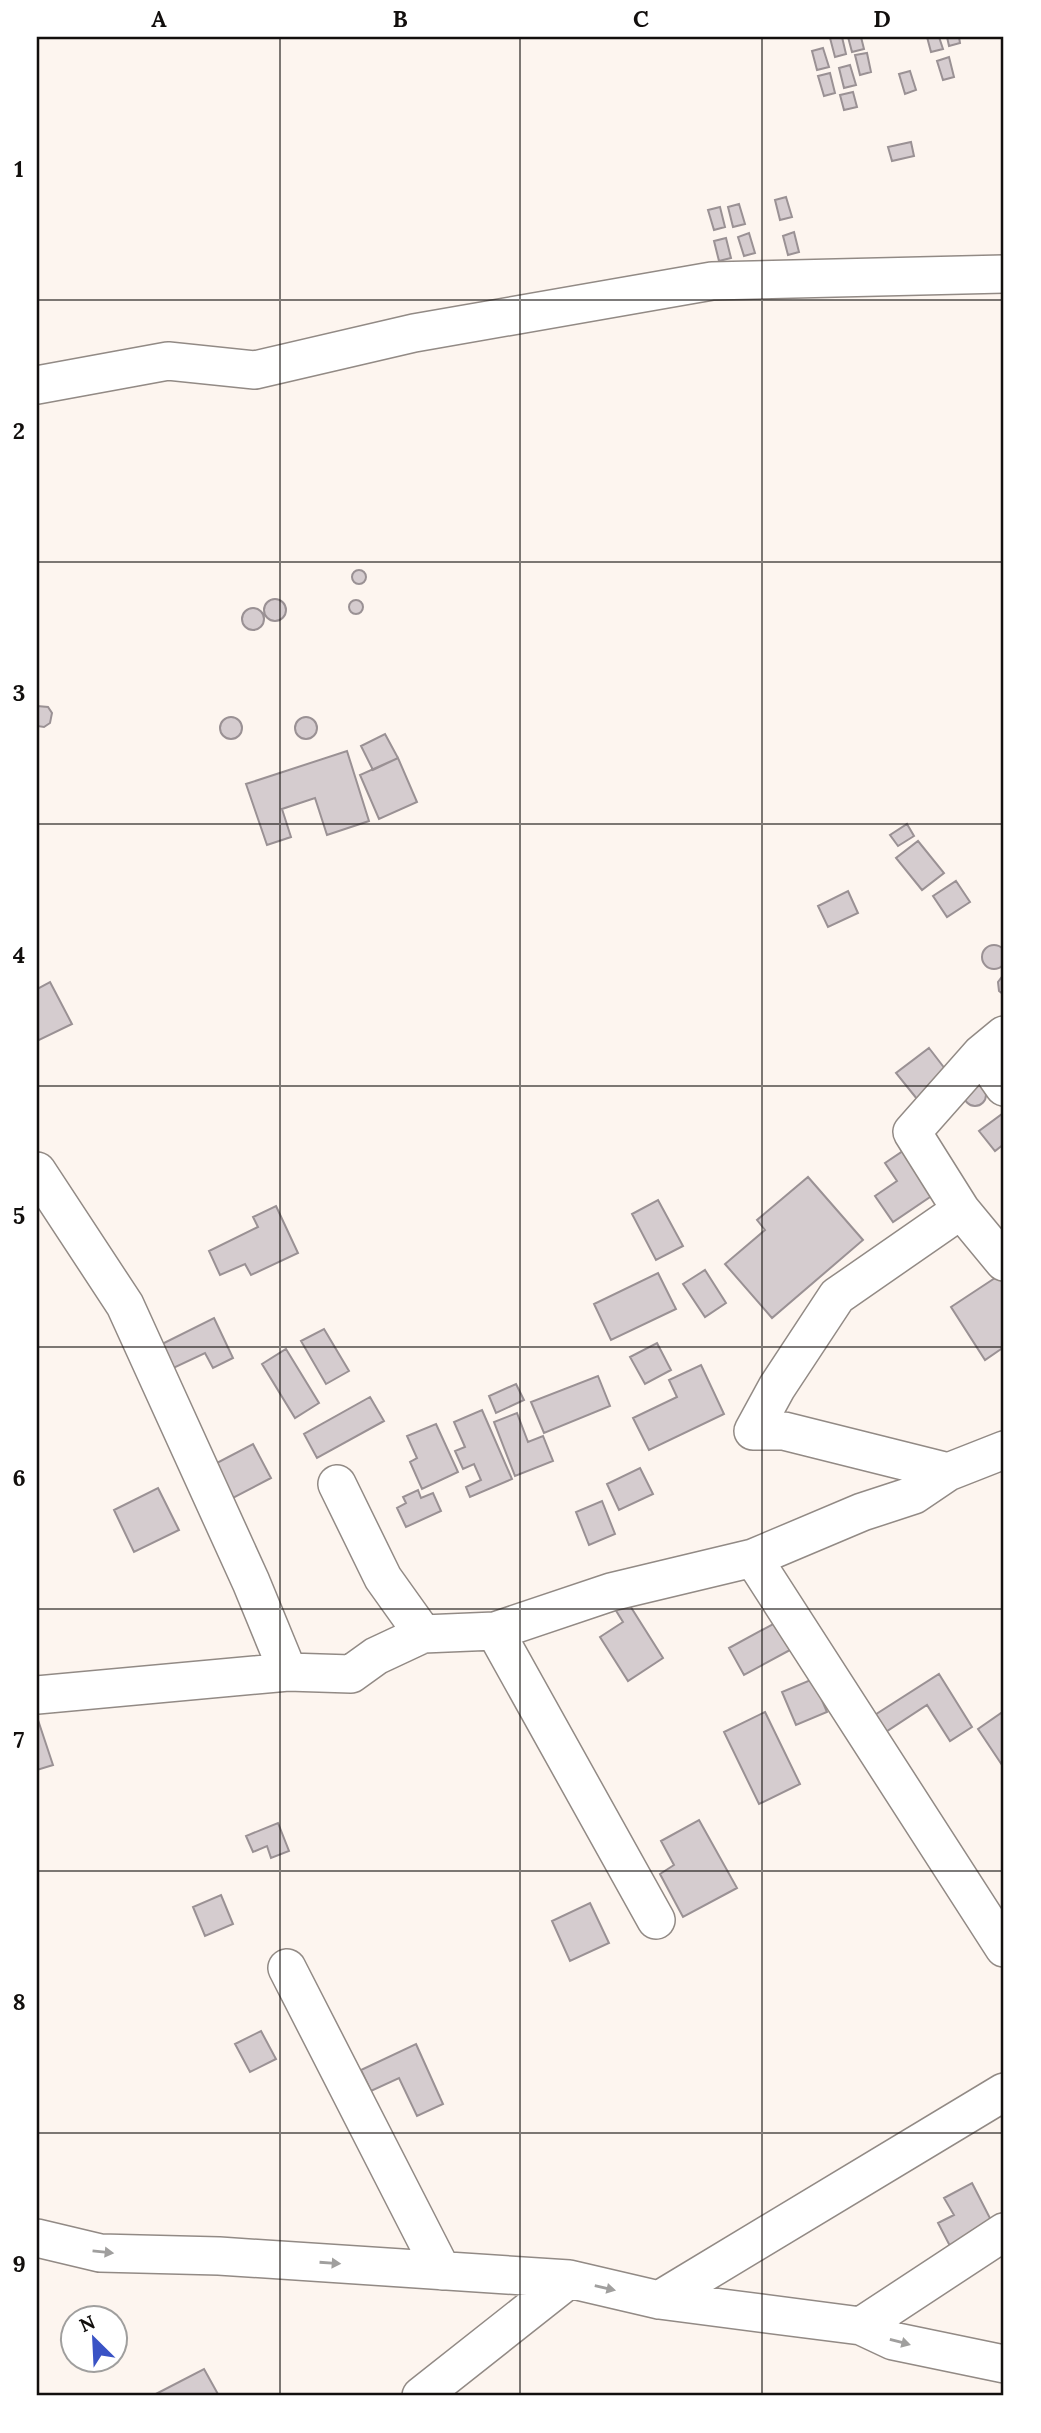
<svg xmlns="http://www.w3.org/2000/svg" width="1041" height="2433" font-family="Lora,serif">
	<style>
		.building { fill: #d5cccf; stroke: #9a9194; stroke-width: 2 }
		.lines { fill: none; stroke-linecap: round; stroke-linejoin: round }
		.minor-casing { stroke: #928a85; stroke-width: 40 }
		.minor { stroke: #fff; stroke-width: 37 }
		.oneway { fill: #a09f9e }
		.grid { fill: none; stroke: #120f0d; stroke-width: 2; stroke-opacity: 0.55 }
		.neatline { fill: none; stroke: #120f0d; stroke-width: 2.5 }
		.grid-label { font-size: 23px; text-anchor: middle; font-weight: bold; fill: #120f0d }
	</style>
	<rect width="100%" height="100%" fill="#fdf5ef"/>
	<path class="building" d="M842,37l4,17 -11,3 -5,-19z
		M848,37h13l3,12 -12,3z
		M927,37h12l4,12 -12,3z
		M947,37h12l1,6 -11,3z
		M823,48l6,19 -12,3 -5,-19z
		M867,53l4,19 -11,3 -5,-20z
		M949,57l5,20 -11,3 -6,-19z
		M850,65l6,20 -12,3 -5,-20z
		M910,71l6,19 -11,4 -6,-20z
		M830,73l5,20 -11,3 -6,-20z
		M853,92l4,15 -13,3 -4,-15z
		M911,142l3,14 -22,5 -4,-14z
		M786,197l6,20 -12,3 -5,-20z
		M739,204l6,20 -12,3 -5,-20z
		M720,207l5,20 -11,3 -6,-20z
		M794,232l5,20 -11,3 -5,-19z
		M749,233l6,20 -11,3 -6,-19z
		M726,238l5,20 -12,3 -5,-20z
		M352 577a7 7 0 1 1 14 0a7 7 0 1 1-14 0Z
		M264 610a11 11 0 1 1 22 0a11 11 0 1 1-22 0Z
		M349 607a7 7 0 1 1 14 0a7 7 0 1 1-14 0Z
		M242 619a11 11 0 1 1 22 0a11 11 0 1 1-22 0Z
		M37,706l11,1 4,6 -2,10 -6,4 -7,-1z
		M220 728a11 11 0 1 1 22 0a11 11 0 1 1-22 0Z
		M295 728a11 11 0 1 1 22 0a11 11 0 1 1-22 0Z
		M385,734l13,24 -25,12 -12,-24z
		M347,751l22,70 -42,14 -12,-37 -33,11 9,28 -24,8 -21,-61z
		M398,758l19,44 -38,17 -19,-44z
		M907,824l7,12 -16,10 -8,-11z
		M918,841l26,32 -22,17 -26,-32z
		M956,881l14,21 -23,15 -14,-21z
		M848,891l10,22 -30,14 -10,-21z
		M982 957a12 12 0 1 1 24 0a12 12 0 1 1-24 0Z
		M1004,974v21l-5,-4 -1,-9z
		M50,982l22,42 -35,17v-52z
		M929,1048l20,26 -32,25 -21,-26z
		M964 1095a11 11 0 1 1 22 0a11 11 0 1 1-22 0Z
		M1002,1114l2,3v27l-9,7 -16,-20z
		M903,1151l30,44 -40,27 -18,-26 22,-15 -12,-18z
		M808,1177l55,63 -91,78 -47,-54 40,-34 -8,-10z
		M658,1200l25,46 -27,14 -24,-46z
		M276,1206l22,47 -47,22 -6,-11 -25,11 -11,-24 49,-24 -5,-10z
		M705,1270l21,33 -21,14 -22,-33z
		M658,1273l18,36 -65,31 -17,-36z
		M1001,1274l3,4v69l-19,13 -34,-53z
		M214,1318l19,40 -20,10 -8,-15 -38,18 -11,-24z
		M324,1329l25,42 -23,13 -25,-43z
		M657,1343l14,27 -26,14 -15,-27z
		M286,1349l33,54 -24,15 -33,-54z
		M701,1365l23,49 -75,36 -16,-32 44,-21 -8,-17z
		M598,1376l12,30 -66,27 -13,-31z
		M516,1384l8,16 -28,13 -7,-17z
		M370,1397l14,24 -67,37 -13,-24z
		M482,1410l30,69 -42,18 -4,-10 15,-7 -7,-16 -11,5 -8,-18 10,-4 -11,-25z
		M517,1413l11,29 15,-6 10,25 -38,15 -21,-54z
		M436,1424l22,48 -36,17 -12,-27 7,-4 -10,-22z
		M253,1444l18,34 -40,21 -18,-34z
		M640,1468l13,26 -34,16 -12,-26z
		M158,1488l21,42 -45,22 -20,-42z
		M418,1490l3,8 12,-5 8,18 -35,16 -9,-19 9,-5 -3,-6z
		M602,1501l13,33 -26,11 -13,-33z
		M627,1601l36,57 -35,23 -28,-44 23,-15 -8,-13z
		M775,1623l15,27 -46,25 -15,-27z
		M939,1674l33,53 -22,14 -23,-36 -46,30 -11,-17z
		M813,1679l14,33 -31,13 -14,-33z
		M1004,1711v57l-26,-39z
		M765,1712l35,72 -41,20 -35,-72z
		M37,1717l16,48 -16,5z
		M699,1820l38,68 -54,29 -23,-43 14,-9 -13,-24z
		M278,1823l11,28 -18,7 -4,-12 -14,6 -7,-16z
		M221,1895l12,29 -28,12 -12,-29z
		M590,1903l19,40 -39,18 -18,-40z
		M261,2031l15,28 -26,13 -15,-28z
		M416,2044l27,60 -26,12 -18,-38 -28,13 -10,-21z
		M972,2183l22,43 -43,22 -13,-25 16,-8 -10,-17z
		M204,2369l15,27h-67z"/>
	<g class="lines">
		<g class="minor-casing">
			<path id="minor" d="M37,385l131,-24 87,9 159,-37 298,-52 292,-7
				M981,1054l23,33
				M37,1171l88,134 126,277 37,90
				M961,1210l43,52
				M948,1472l-164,-41h-31l24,-44 60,-91 124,-86 -49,-78 69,-78 23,-19
				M337,1484l46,94 40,56
				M753,1558l251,390
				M495,1631l161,289
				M37,1695l251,-23 63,2 25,-18 47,-22 72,-3 116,-39 142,-34 109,-46 52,-17 34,-23 56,-22
				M287,1968l155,303
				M37,2238l63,15 119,3 350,23 90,21 202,26 32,15 111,23
				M659,2300l345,-208
				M861,2326l143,-94
				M421,2396l148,-117"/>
		</g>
		<use href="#minor" class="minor"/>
	</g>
	<defs><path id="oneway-solid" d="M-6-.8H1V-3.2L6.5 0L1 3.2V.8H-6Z" transform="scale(1.75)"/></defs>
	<g class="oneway">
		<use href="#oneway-solid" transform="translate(103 2252) rotate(6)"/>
		<use href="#oneway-solid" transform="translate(330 2263) rotate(4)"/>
		<use href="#oneway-solid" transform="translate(605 2288) rotate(13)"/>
		<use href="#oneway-solid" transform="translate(900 2342) rotate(15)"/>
	</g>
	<path class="grid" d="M280,37v2359M520,37v2359M762,37v2359M37,300h967M37,562h967M37,824h967M37,1086h967M37,1347h967M37,1609h967M37,1871h967M37,2133h967"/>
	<rect width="1041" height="2433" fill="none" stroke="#ffffff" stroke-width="77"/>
	<g transform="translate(94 2339) rotate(336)"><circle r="33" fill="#ffffff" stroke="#a09f9e" stroke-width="2"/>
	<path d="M0-5L12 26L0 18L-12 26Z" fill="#3a53c5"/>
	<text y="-10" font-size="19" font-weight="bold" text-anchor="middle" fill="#120f0d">N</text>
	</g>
	<rect x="38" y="38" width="964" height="2356" class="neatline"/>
	<g class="grid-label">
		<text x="159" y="27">A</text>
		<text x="400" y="27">B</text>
		<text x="641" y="27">C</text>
		<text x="882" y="27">D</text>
		<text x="19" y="177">1</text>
		<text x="19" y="439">2</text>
		<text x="19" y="701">3</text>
		<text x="19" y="963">4</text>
		<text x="19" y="1224">5</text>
		<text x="19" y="1486">6</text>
		<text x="19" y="1748">7</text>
		<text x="19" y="2010">8</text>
		<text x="19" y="2272">9</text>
	</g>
</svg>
